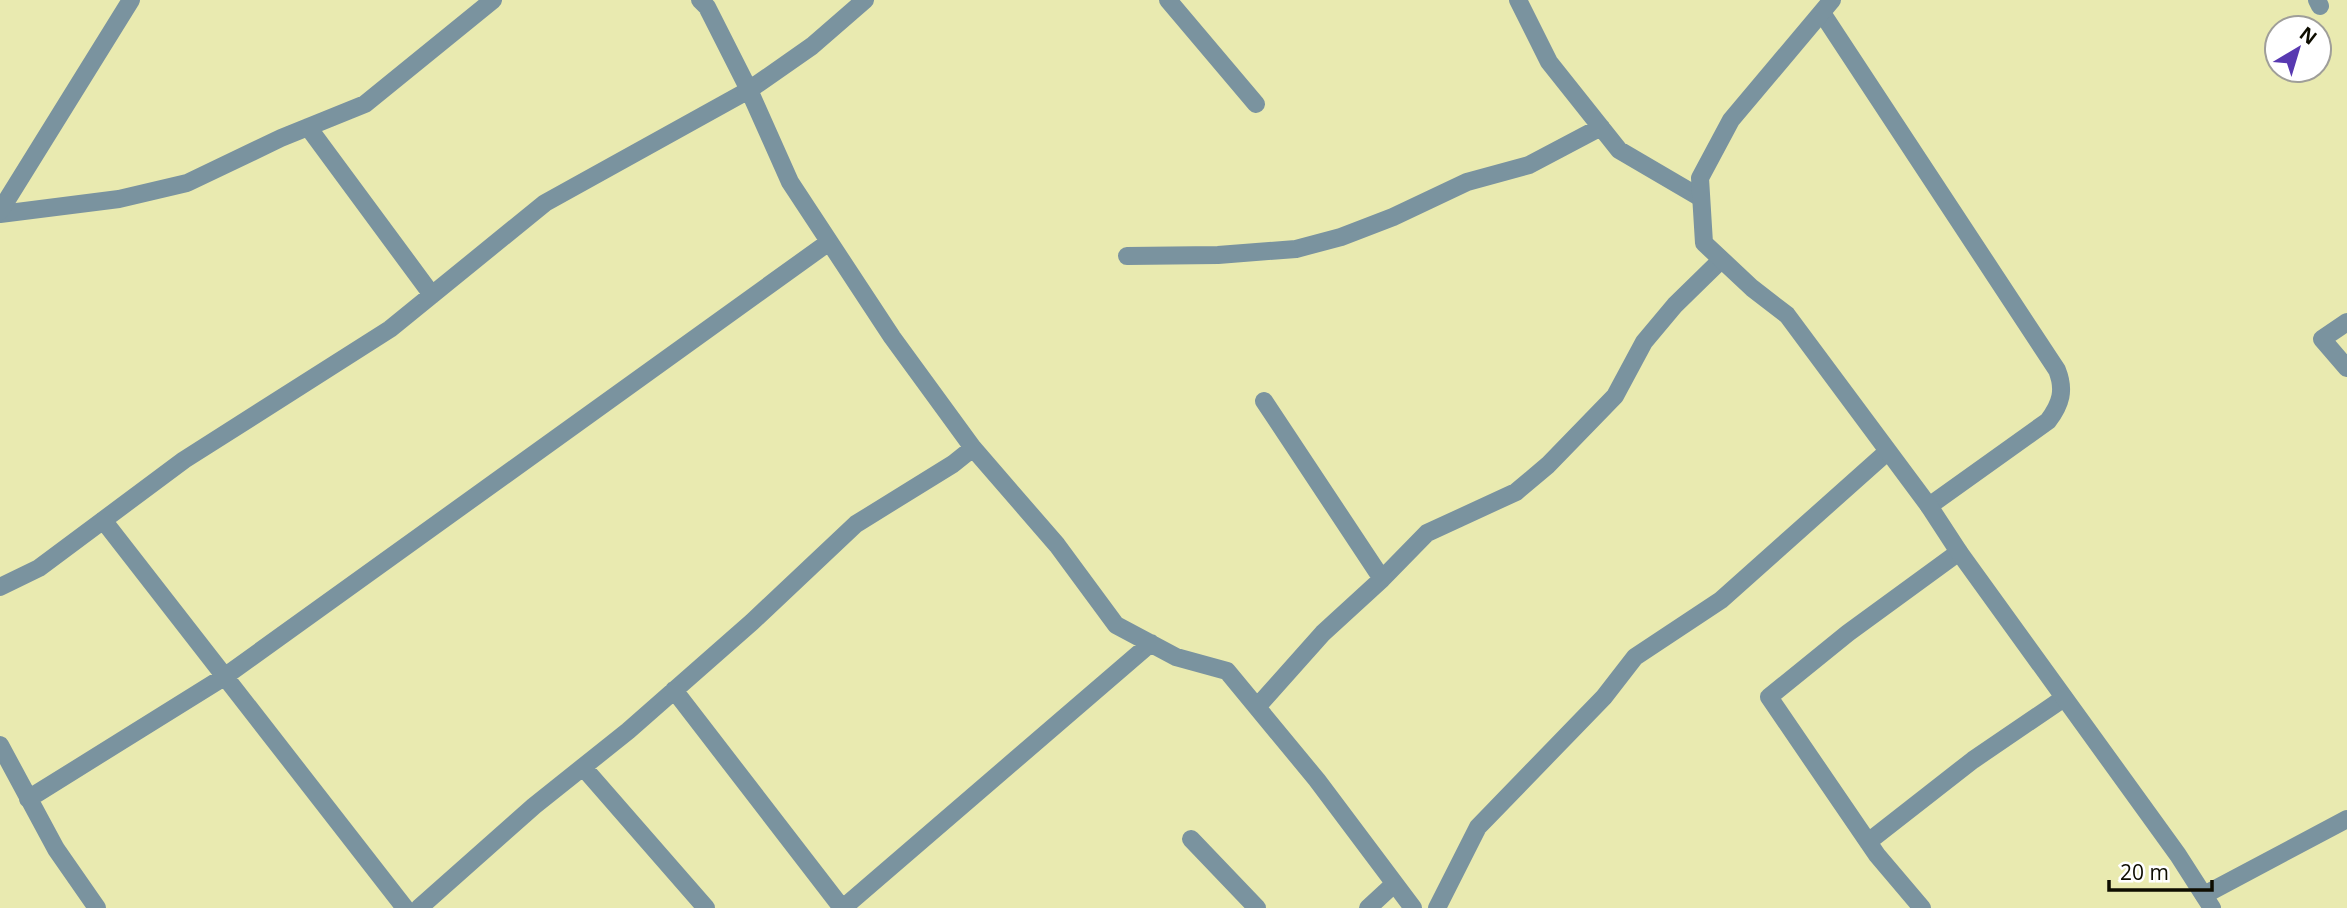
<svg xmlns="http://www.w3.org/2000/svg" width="2347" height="908" font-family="'Open Sans',sans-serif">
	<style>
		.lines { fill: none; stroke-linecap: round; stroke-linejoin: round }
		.service { stroke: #7a939f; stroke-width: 18 }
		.minor { stroke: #7a939f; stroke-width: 18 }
		.tertiary { stroke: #7a939f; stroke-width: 18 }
	</style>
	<rect width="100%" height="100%" fill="#e9eab0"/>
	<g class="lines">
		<path class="service" d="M1168,0l88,104
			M1191,839l66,69
			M1368,908l26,-24"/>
		<path class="minor" d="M700,0l7,7 42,83 41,92 102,155 81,111
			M1518,0l31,62 70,88 82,48
			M2317,0l3,6
			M1822,13l235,357c8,20 4,34 -9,51l-119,85
			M308,127l124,168
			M0,214l119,-15 68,-16 94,-45 84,-34 128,-104
			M1127,256l91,-1 78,-6 45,-12 52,-20 74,-35 62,-17 72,-38
			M2347,322l-25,17 25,29
			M1264,401l118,178
			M103,520l302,388
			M0,587l39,-19 145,-108 206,-131 155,-126 204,-113 63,-44 53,-46
			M674,690l168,218
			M1257,707l66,-74 59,-54 45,-46 89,-41 32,-27 67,-69 29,-54 31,-37 46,-45
			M0,745l56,104 41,59
			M583,767l123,141
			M28,799l196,-122 605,-435
			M1868,842l105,-82 91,-62
			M2204,895l143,-76
			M419,908l115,-102 94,-75 124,-109 104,-98 97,-60 20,-16 84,97 59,80 60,32 51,14 90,109 96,128
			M843,908l308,-265
			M1437,908l41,-81 126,-130 31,-40 86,-57 166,-148
			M1922,908l-45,-53 -108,-158 79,-64 111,-81"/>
		<path class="tertiary" d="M1832,0l-101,120 -31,58 4,65 48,45 35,27 142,191 30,46 219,303 34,53
			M0,211l131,-211"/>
	</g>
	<g transform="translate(2298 49) rotate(38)"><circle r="33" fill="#ffffff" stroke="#9f9e99" stroke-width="2"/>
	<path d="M0-5L12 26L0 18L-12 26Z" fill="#5839b1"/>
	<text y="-10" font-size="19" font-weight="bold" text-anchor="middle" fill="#0e0d00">N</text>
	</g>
	<path d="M2109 880v10h103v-10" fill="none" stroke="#0e0d00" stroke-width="3.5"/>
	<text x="2120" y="880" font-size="21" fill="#0e0d00" stroke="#ffffff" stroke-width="5" paint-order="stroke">20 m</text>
</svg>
